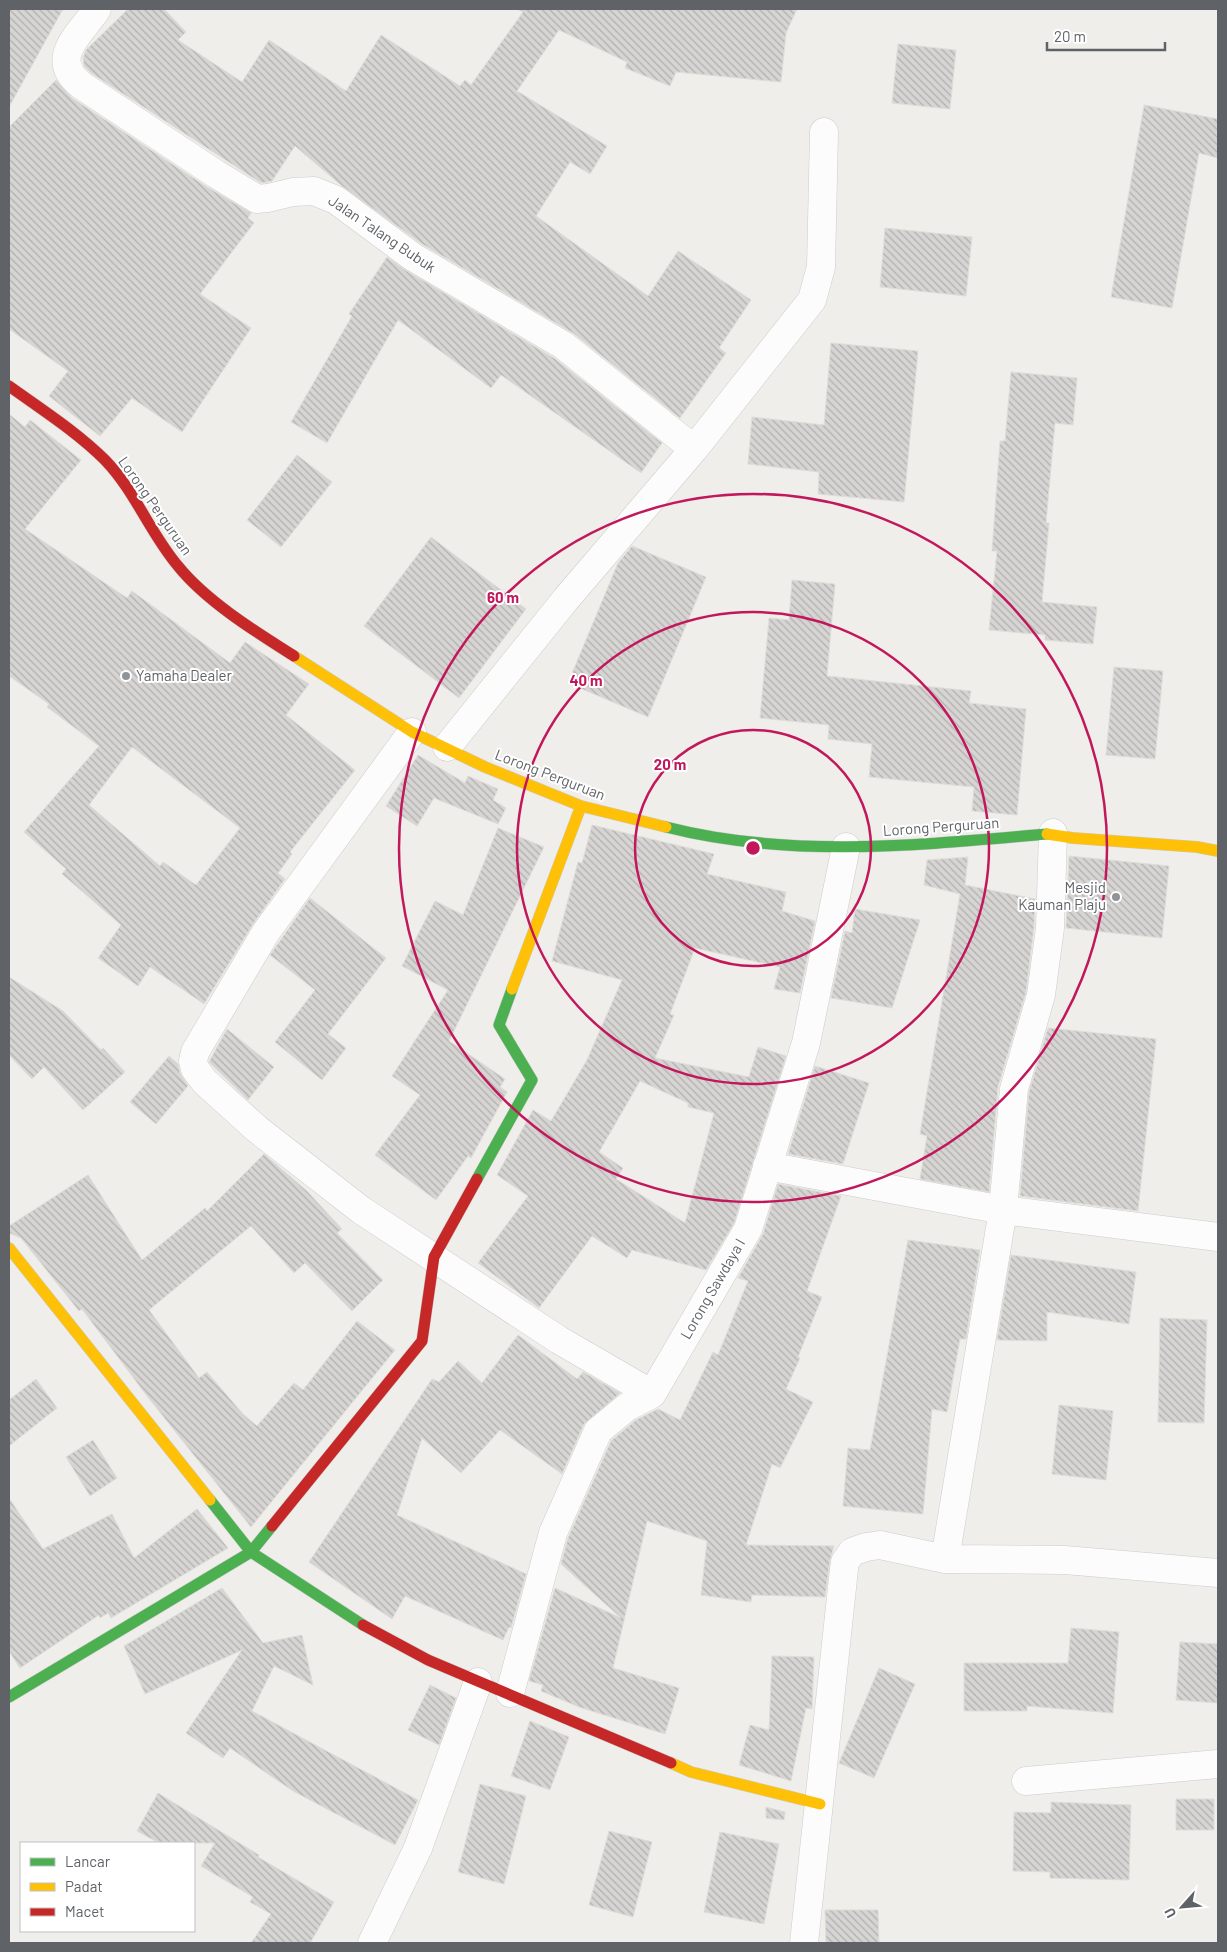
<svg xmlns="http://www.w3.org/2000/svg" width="1227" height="1952" font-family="Barlow,sans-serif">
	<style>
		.building { fill: url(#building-back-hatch); stroke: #deddd9; fill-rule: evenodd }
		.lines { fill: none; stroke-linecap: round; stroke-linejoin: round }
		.street-casing { stroke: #cbcccc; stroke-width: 29 }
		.fast-casing { stroke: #cacacb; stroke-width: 12 }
		.slow-casing { stroke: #cacacb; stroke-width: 12 }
		.jam-casing { stroke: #cacacb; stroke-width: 12 }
		.street { stroke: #fdfcfc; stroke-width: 28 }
		.fast { stroke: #4caf50; stroke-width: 11 }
		.slow { stroke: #ffc107; stroke-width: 11 }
		.jam { stroke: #c62828; stroke-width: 11 }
		.ring { fill: none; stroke: #c2185b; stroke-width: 2.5 }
		.poi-dot { fill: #919496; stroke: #fff; stroke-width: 2 }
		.labels { text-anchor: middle; stroke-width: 4; stroke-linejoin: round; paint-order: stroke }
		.street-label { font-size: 15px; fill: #5f6368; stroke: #fff }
		.poi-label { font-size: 15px; fill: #5f6368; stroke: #fff; text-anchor: start }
		.centre { fill: #c2185b; stroke: #fff; stroke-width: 2.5 }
		.ring-label { font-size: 15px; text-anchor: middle; font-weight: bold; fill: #c2185b; stroke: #fff; stroke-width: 4; stroke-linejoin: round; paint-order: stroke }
	</style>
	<defs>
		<pattern id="building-back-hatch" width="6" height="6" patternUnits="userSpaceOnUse" patternTransform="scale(1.25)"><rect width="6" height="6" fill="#d6d5d3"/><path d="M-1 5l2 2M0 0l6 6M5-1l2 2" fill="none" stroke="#b1b0af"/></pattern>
	</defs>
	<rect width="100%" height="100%" fill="#efeeea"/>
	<path class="building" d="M9,9h54l-54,98z
		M128,9h36l22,23 -8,8 64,42 27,-42 77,51 35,-56 79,51 5,-6 6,5 52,-73 -6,-3h280l-11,24 -5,49 -105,-10 -6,14 -45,-18 2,-6 -68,-32 -42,61 90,55 -17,28 -20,-12 -34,54 112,80 30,-45 73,49 -32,48 7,5 -46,65 -107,-85 -151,-89 -80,-58 -47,-40 -23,35 -11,2 -170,-110 -7,-7 -1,-8 3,-8z
		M898,44l58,6 -6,59 -58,-6z
		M56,80l16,18 135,89 44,26 -3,5 6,5 -54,71 51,34 -69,104 -50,-34 -32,38 -51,-40 19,-25 -59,-42v-202z
		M1144,105l74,14v39l-19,-5 -27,155 -61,-11z
		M885,228l87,9 -6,59 -86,-9z
		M387,257l18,13 149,88 108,85 -21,30 -140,-98 -10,13 -93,-68 -71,123 -36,-21 61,-106 -3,-2z
		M831,343l87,8 -14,151 -86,-8 1,-22 -71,-8 4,-47 72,8z
		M1011,372l66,6 -4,47 -18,-2 -9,100h3l-7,79 55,5 -4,37 -48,-4v-5l-56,-5 8,-79h-5l8,-110h5z
		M9,414l16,13 5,-7 51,40 -56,69 102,69 5,-7 98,72 15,-21 64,42 -23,31 69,55 -65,82 2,2 -14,19 7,6 -32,45 -49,80 -54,-37 -12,19 -40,-28 23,-33 -59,-51 4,-5 -42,-37 75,-86 -52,-39 2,-3 -40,-28zM132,747l108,81 -44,57 -33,-23 -3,4 -71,-61z
		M297,455l35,27 -51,65 -34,-27z
		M431,537l95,72 -67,89 -95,-72z
		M632,546l74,31 -58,140 -80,-34 50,-120z
		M792,580l43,4 -8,92 144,15 -2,12 57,6 -9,106 -45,-4 2,-24 -105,-10 3,-33 -44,-5 1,-14 -69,-7 9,-100 20,2z
		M1114,667l49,4 -8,88 -49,-4z
		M418,755l47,28 3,-7 30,13 -5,11 13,8 -8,16 -64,-26 -17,28 -31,-20z
		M592,825l122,29 -7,20 79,18 -4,19 33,10 -15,72 -26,-4 6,-22 -85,-19 -25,66 4,1 -19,43 94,19 9,-30 28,9 -52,167 -28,47 -74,-20 -5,8 -35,-22 -53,72 -61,-45 50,-67 -31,-21 36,-65 18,11 36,-61 35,-80 -70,-19 26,-99 4,1zM640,1081l48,22v4l26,6 -29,110 -69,-44 7,-11 -24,-16z
		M498,828l46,19 -95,194 56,38 -5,8 7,5 -36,66 -3,-2 -32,44 -61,-45 45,-60 -28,-19 56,-86 -46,-24 33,-65 28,14z
		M1069,856l100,10 -7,72 -96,-10z
		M968,857l-3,28 70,14 -1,28 -8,65 -28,95 -9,105 -69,-13 7,-43 -7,-2 40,-240 -36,-9 3,-25z
		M310,898l76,60 -58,76 18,14 -24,32 -47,-38 40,-52 -45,-35z
		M855,909l65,11 -28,88 -61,-10 14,-67 7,2z
		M9,977l54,34 38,39 2,-2 22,24 -42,38 -39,-43 -12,12 -23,-24z
		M1048,1028l108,11 -18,172 -118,-15 9,-104z
		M227,1029l47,38 -26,33 -39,-38z
		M169,1056l9,8 2,9 8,13 -32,38 -26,-22z
		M815,1066l54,17 -26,81 -55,-10z
		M264,1154l43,37 35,38 -5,4 46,47 -31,31 -47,-48 -11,10 -43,-47 -102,84 50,68 8,-6 36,42 14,12 37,-43 9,7 54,-69 38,29 -144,177 -104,-131 -65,-87 -3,2 -58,-73 -12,-5v-7l79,-51 54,85 63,-52 2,3z
		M778,1184l63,12 -34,95 15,6 -24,60 2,1 -14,31 27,13 -33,66 -8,-4 -26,81 88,1 -4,14 -5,37 -73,-2 -1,7 -50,-7 6,-54 -60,-20 -34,147 66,20 -14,46 -86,-27 -38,-16 2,-6 -14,-4 26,-93 66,30 -60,-54 7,-26 43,-97 25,-21 22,-11 22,11 33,-68 5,3 30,-74 -10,-3 25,-44z
		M908,1240l72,10 -14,89h-6l-13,73 -15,-3 -9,105 -80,-8 5,-58 22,2z
		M1011,1255l125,17 -7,52 -82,-12v29l-50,-1z
		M1160,1318l47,2 -3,103 -46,-1z
		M518,1335l59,44 6,-7 37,21 -36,31 -22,50 -62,-44 -39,43 -39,-35 -25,77 129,59 -15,54 -2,-1 -6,13 -98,-44 -13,23 -83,-57 123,-183 7,3 19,-21 24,22z
		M36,1379l21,29 -48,38v-46z
		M1059,1405l54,6 -7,69 -54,-6z
		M93,1440l24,38 -27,18 -24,-39z
		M9,1498l34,51 69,-35 22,44 63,-49 31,39 -117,70 -3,-5 -8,5 -1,-3 -79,53 -11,-17z
		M222,1588l41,55 39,-8 11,50 -39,-19 -22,45 166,89 -23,45 -102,-54 -63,-43 -7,10 -37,-25 56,-83 -97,44 -21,-48z
		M1071,1628l48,4 -6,81 -86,-7v5h-63v-48h104z
		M1180,1642l38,2v59l-42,-3z
		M772,1656l42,1 -2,52 -6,-1 -15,73 -52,-16 11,-40 19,5z
		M879,1668l36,16 -41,94 -35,-15z
		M430,1685l26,13 -17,47 -31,-15z
		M530,1721l39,16 -19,53 -39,-14z
		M480,1784l46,12 -22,88 -46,-12z
		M158,1793l101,62 -1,2 76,45 -24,41h-59l20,-29 -21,-12 3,-5 -52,-31 14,-23h-56l-22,-12z
		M1176,1799h38v31h-38z
		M1051,1802l80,3 -2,75 -79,-2v-6l-37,-1 1,-59 37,1z
		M766,1807l19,5 -1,8 -18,-2z
		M609,1831l43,11 -19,75 -44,-12z
		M720,1832l59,12 -15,80 -60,-12z
		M825,1910h53l1,33h-53z"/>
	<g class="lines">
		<g class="street-casing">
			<path id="street" d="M97,9c-16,25 -50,49 -16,76l135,89 41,25 11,-1 25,-6 21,-1 22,9 77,57 150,88 131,104
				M412,732l-146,200 -71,120 -2,9 2,8 10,13 52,47 104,81 198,130 93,54
				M447,747l119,-148 128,-150 118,-149 9,-33 3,-135
				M767,1166l236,44 215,27
				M945,1559l58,-349 11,-121 27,-94 9,-67 3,-95
				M510,1693l43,-160 45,-102 29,-24 25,-13 96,-165 58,-186 40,-196
				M1026,1781l192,-17
				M372,1943l46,-95 60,-166
				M804,1943l40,-374 1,-7 7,-10 14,-5 14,-2 65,14 120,1 153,13"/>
		</g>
		<g class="fast-casing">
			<path id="fast" d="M666,827c125,32 255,18 381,7
				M477,1179l55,-99 -33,-55 13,-36
				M210,1500l41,52 112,73
				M9,1697l242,-145 21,-26"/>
		</g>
		<g class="slow-casing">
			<path id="slow" d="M294,656l118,76 73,35 96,39 85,21
				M1047,834l26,4 124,9 21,4
				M512,989l69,-183
				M9,1248l201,252
				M671,1763l20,9 129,32"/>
		</g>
		<g class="jam-casing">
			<path id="jam" d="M9,386c32,23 68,46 96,74 30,31 45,73 73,106 28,35 78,66 116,90
				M272,1526l150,-185 12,-84 43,-78
				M363,1625l65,35 243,103"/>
		</g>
		<use href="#street" class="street"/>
		<use href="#fast" class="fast"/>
		<use href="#slow" class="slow"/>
		<use href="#jam" class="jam"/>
	</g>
	<g class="ring">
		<circle cx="753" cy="848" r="118"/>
		<circle cx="753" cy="848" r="236"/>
		<circle cx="753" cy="848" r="354"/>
	</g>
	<g class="poi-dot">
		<circle cx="126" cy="676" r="5"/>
		<circle cx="1116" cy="897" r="5"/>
	</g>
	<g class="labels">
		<g class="street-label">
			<text transform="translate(382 234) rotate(34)" y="5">Jalan Talang Bubuk</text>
			<text transform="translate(155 506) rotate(55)" y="5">Lorong Perguruan</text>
			<text transform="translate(550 775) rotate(21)" y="5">Lorong Perguruan</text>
			<text transform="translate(941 827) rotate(-4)" y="5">Lorong Perguruan</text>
			<text transform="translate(713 1289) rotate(-60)" y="5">Lorong Sawdaya I</text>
		</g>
		<g class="poi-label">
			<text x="136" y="681">Yamaha Dealer</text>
			<text x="1106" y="893" text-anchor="end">Mesjid<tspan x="1106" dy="17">Kauman Plaju</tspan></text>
		</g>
	</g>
	<circle cx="753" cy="848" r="8" class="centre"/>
	<g class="ring-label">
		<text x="503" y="603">60 m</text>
		<text x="586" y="686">40 m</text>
		<text x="670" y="770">20 m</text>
	</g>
	<rect width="1227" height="1952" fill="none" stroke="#5f6368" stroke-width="20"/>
	<rect x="20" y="1842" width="175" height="90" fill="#ffffff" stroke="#bfc1c3"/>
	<rect x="30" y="1858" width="25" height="8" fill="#4caf50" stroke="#bfc1c3"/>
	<text x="65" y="1867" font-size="15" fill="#5f6368">Lancar</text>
	<rect x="30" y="1883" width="25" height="8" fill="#ffc107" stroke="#bfc1c3"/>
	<text x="65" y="1892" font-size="15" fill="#5f6368">Padat</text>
	<rect x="30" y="1908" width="25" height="8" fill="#c62828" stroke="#bfc1c3"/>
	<text x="65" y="1917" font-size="15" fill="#5f6368">Macet</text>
	<g transform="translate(1182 1907) rotate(243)" stroke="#ffffff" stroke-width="4" paint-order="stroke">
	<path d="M0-4L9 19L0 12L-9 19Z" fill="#5f6368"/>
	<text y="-8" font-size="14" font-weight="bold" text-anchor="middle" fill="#5f6368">U</text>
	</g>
	<path d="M1047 42v8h118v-8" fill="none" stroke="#5f6368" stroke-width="2.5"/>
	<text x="1054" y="42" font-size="15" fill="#5f6368" stroke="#ffffff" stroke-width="4" paint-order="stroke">20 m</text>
</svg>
